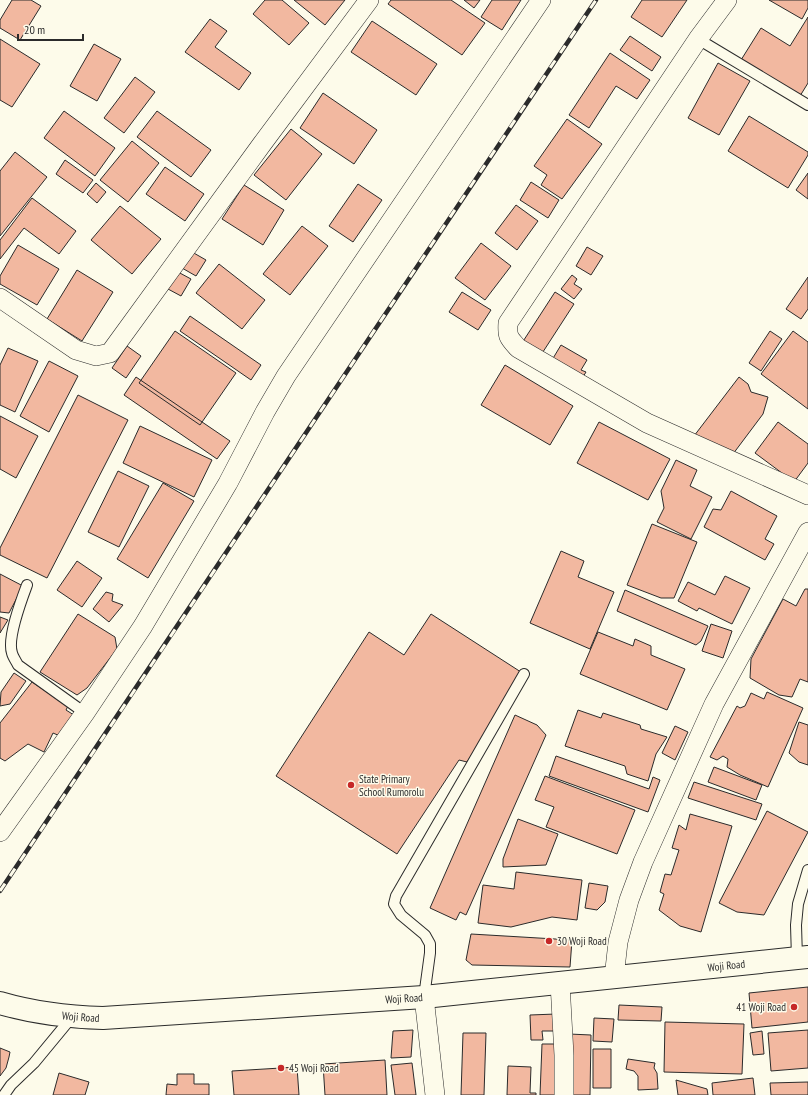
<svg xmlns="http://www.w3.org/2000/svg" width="808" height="1095" font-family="'PT Sans Narrow',sans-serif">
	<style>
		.building { fill: #f2b8a0; stroke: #2b2b2b }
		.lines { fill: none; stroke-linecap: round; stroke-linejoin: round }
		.lane-casing { stroke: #2b2b2b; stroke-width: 12 }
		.street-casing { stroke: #2b2b2b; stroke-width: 20 }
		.secondary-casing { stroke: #2b2b2b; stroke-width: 24 }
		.lane { stroke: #fdfbea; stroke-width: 10 }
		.street { stroke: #fdfbea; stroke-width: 19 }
		.secondary { stroke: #fdfbea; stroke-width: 22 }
		.rail-casing { stroke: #2b2b2b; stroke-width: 4.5 }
		.rail { stroke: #fdfbea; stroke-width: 3; stroke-dasharray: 9; stroke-linecap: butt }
		.poi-dot { fill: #c62828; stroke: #fdfbea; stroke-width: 1.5 }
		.labels { text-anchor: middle; stroke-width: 3; stroke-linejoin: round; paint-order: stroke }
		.poi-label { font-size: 11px; fill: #2b2b2b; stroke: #fdfbea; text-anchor: start }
		.street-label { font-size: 11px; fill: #2b2b2b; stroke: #fdfbea }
	</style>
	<rect width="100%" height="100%" fill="#fdfbea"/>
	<path class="building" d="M12,0h19l10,6 -21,34 -20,-12v-8z
		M265,0h17l27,23 -20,22 -36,-31z
		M294,0h51l-20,25z
		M391,0h60l34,23 -23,32 -74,-51z
		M464,0h16l-6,8z
		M492,0h29l-19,30 -21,-13z
		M642,0h45l-25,37 -31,-20z
		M769,0h39v8l-6,11z
		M808,17v66l-8,13 -59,-36 20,-32 29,18z
		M210,19l17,12 -12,16 36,26 -12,17 -54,-38z
		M372,21l65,43 -21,31 -65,-43z
		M630,36l31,21 -9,14 -32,-21z
		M0,39l40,25 -28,43 -12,-7z
		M94,44l27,15 -24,42 -27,-15z
		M610,53l40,27 -13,19 -21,-13 -27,42 -20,-13z
		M718,63l32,18 -31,54 -31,-17z
		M135,77l20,15 -31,41 -20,-15z
		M323,93l54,37 -23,34 -54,-36z
		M64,111l51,37 -20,28 -51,-38z
		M157,111l54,39 -20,27 -54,-40z
		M749,116l59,36v3l-20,33 -60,-37z
		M567,119l35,25 -40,55 -21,-14 6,-10 -13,-9z
		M291,129l31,25 -36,46 -32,-25z
		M132,141l27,22 -31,39 -28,-22z
		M15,152l32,25 -47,59v-65z
		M65,160l28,20 -10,13 -27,-19z
		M165,167l39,27 -19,27 -39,-27z
		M808,173v26l-12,-9z
		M531,182l28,18 -11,18 -28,-18z
		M96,183l10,9 -9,11 -10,-9z
		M358,184l24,16 -29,42 -24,-16z
		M244,185l40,25 -21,35 -41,-26z
		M32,198l44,33 -17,23 -35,-26 -24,31v-19z
		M516,205l22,16 -21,29 -22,-17z
		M120,206l41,33 -29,35 -41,-34z
		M302,226l26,20 -38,49 -27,-21z
		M481,243l30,23 -26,34 -30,-22z
		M18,245l41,24 -22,36 -37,-21v-8z
		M587,247l16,9 -12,19 -15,-9z
		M192,252l14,8 -10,16 -14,-8z
		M219,264l46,36 -23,29 -46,-36z
		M77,270l36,22 -31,49 -35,-22z
		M178,272l13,7 -10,17 -13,-7z
		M572,275l5,4 -3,5 8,5 -8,10 -13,-10z
		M808,277v32l-7,10 -15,-10z
		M462,292l29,18 -13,20 -29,-18z
		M555,292l19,12 -35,54 -19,-12z
		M190,316l71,49 -10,15 -71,-49z
		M175,331l61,42 -36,52 -61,-42z
		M770,331l12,8 -21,32 -12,-8z
		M793,331l15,11v67l-47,-35z
		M561,345l26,15 -6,10 5,2 -6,10 -31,-17z
		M127,346l14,10 -15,22 -14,-10z
		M8,348l30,13 -23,51 -15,-7v-40z
		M49,361l29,15 -29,56 -29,-16z
		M505,365l68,41 -23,39 -69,-40z
		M136,377l94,64 -13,18 -93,-64z
		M739,377l9,7 3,8 17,5 -5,17 -30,40 -39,-18z
		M78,395l50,25 -81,158 -47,-23v-7z
		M0,416l38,20 -22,42 -16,-9z
		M599,422l71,37 -22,41 -71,-37z
		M778,422l30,22v19l-14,19 -39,-29z
		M140,426l72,34 -18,37 -71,-34z
		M676,460l21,10 -7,16 22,11 -21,42 -34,-17 7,-14 -3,-17z
		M118,471l31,15 -30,61 -31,-15z
		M163,483l31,18 -46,77 -31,-19z
		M731,491l46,25 -12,23 9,5 -9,16 -61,-33 9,-18 8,1z
		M652,524l45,18 -23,56h-13l-34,-13z
		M561,551l23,10 -6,16 36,15 -24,57 -60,-26z
		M77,561l25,17 -20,29 -25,-17z
		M0,574l23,12 -14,27 -9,-1z
		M725,576l25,12 -18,36 -33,-16 -2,3 -19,-10 10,-19 27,13z
		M805,589h3v93l-8,-3 -8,18 -13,-2 -29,-17 1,-19 32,-60 13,7z
		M625,590l83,36 -7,15 -5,4 -79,-34z
		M106,592l7,2 -1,7 11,4 -14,17 -16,-13z
		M78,614l37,23 2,12 -30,39 -10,7 -37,-23z
		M431,614l93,60 -57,88 -8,-2 -62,94 -121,-78 93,-144 35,23z
		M0,617l8,3 -8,13z
		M711,624l21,7 -9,27 -21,-7z
		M598,632l35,14 2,-7 16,7v9l34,14 -18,41 -87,-36z
		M14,673l12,8 -16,23 -10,2 1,-14z
		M32,682l36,24 -2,4 11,7 -17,19 -7,-3 -9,19 -16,-8 -23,17 -5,-3v-35z
		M767,692l36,16 -35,79 -28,-12 -13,-8 1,-8 -5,-3 -6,4 -7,-3 27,-51 3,2 5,-2 6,-13 13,6z
		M578,710l23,8 2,-5 37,12 1,4 26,8 -11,17 -8,27 -21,-7 -2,-8 -60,-20z
		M515,715l22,10 9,10 -80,180 -6,-3 -4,8 -26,-12z
		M799,722l9,3v40l-9,-3 -10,-9z
		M675,726l13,6 -13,28 -13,-7z
		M556,756l93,33 4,-12 7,3 -12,32 -99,-36z
		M714,767l48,18 -6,15 -48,-18z
		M545,776l90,34 -18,44 -71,-27 8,-20 -19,-7z
		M694,782l68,22 -6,16 -68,-22z
		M767,811l41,21 -44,83 -27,-3 -18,-9z
		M690,814l42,12 -31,106 -21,-6 -21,-16 5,-16 -4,-2 5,-18 6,1 8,-25 -7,-2 7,-23 7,5z
		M518,819l40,15 -12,31 -43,2v-8z
		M516,872l66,8 -5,40 -25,-3 -41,10 -33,-4 5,-38 31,4z
		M589,883l19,3 -3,16 -8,8 -12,-2z
		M471,934l101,6 -2,27 -98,-2 -6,-5z
		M808,987v35l-56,6 -3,-35z
		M619,1005l43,2 -1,14 -43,-1z
		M556,1014v17h-14l1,9h-12l-1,-25z
		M594,1018l20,1 -2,23 -19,-1z
		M665,1022l79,2 -2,50 -78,-2z
		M413,1030l-2,27 -20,1 2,-27z
		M808,1030v38l-37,3 -3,-38z
		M762,1031l2,23 -11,1 -3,-22z
		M463,1033h23l-2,62h-23z
		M569,1034l22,1 -1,60h-21z
		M542,1044h17l-2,51h-17z
		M0,1048l10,4 -1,5 -3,11 -6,8z
		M593,1049h18v39h-18z
		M628,1059l27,4 -1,5 3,5 1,16 -20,1v-14l-4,-5 -8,-2z
		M385,1060l2,35h-62l-2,-31z
		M412,1063l4,32h-21l-4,-30z
		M508,1066l23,1 -1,26h6v2h-29z
		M297,1067l2,28h-65l-2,-24z
		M59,1073l30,9 -4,13h-32z
		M177,1074h17v10h15v11h-43l1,-11 10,1z
		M753,1078l2,17h-42l-1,-12z
		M676,1080l31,9 1,6h-30z
		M808,1082v13h-37l-1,-12z"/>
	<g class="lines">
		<g class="lane-casing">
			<path id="lane" d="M698,39l110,66
				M27,585c-6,16 -20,53 -15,68 1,4 4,8 6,12l67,48
				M797,958l-1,-33 2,-21 10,-34
				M424,997l6,-44v-9l-5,-9 -24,-20 -7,-11 2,-8 128,-222
				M4,1095l7,-10 23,-22 38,-46"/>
		</g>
		<g class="street-casing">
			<path id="street" d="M727,0l-29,39 -190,284c-1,14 1,15 10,25l129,75 161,72
				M0,298l76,52 20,6 14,-3 152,-209 107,-144
				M0,832l85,-119 58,-87 85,-143 37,-71 21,-36 255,-376
				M614,978l4,-36 11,-42 14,-38 71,-158 94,-172
				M560,983l4,72v40
				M424,997l11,98"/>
		</g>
		<g class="secondary-casing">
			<g id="secondary">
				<path id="s1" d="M0,1003c34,10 69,14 103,15l321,-21 384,-40"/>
			</g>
		</g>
		<use href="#lane" class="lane"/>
		<use href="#street" class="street"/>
		<use href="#secondary" class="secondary"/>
		<g class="rail-casing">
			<path id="rail" d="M0,891c199,-296 396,-595 596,-891"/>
		</g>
		<use href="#rail" class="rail"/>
	</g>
	<g class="poi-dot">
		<circle cx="351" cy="785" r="4"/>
		<circle cx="549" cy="941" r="4"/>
		<circle cx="794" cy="1007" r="4"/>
		<circle cx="281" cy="1068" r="4"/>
	</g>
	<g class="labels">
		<g class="poi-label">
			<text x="359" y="783">State Primary<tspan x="359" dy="13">School Rumorolu</tspan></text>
			<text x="557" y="945">30 Woji Road</text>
			<text x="786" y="1011" text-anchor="end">41 Woji Road</text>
			<text x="289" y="1072">45 Woji Road</text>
		</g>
		<g class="street-label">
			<text dy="4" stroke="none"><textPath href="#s1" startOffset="730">Woji Road</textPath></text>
			<text dy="4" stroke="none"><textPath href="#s1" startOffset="406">Woji Road</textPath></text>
			<text dy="4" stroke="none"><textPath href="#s1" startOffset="82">Woji Road</textPath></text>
		</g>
	</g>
	<path d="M18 34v6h65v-6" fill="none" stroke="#2b2b2b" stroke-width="2"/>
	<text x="24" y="34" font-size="12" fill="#2b2b2b" stroke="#fdfbea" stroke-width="3" paint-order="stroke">20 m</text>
</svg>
